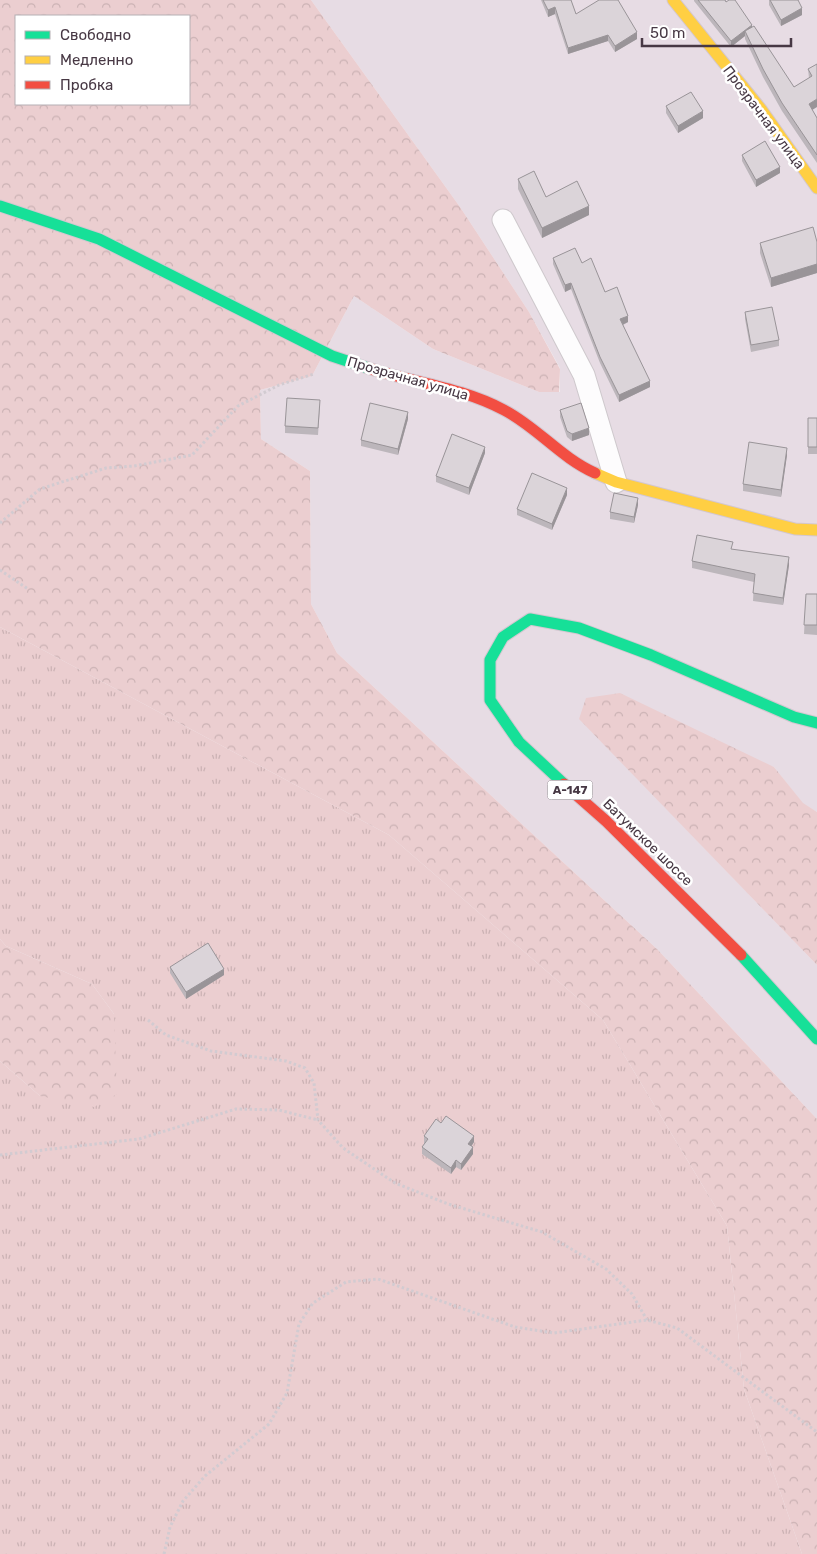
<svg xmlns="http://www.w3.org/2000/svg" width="817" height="1554" font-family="Rubik,sans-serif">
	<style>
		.residential { fill: #e7dce4 }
		.grass { fill: url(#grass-tufts) }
		.forest { fill: url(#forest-crowns); fill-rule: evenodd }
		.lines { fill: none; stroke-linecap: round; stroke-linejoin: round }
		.street-casing { stroke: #cec8cc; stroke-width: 23 }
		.fast-casing { stroke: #d3c7d0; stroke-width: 13 }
		.slow-casing { stroke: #d3c7d0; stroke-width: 13 }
		.jam-casing { stroke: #d3c7d0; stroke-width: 13 }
		.path { stroke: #d2cbd1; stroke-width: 3; stroke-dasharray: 2.5 2.5; stroke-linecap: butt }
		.street { stroke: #fdfcfd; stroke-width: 21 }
		.fast { stroke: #16e098; stroke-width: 11 }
		.slow { stroke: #ffcf43; stroke-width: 11 }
		.jam { stroke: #f24e42; stroke-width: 11 }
		.wall { fill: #bcb6bb }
		.shaded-wall { fill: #999498 }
		.building { fill: #dbd4d9; stroke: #999498 }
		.labels { text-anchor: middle; stroke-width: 5; stroke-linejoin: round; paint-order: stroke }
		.shield { fill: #fff; stroke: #7e747c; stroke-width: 1 }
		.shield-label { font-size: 12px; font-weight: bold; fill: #473844 }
		.street-label { font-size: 14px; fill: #473844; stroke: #fff }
	</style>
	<defs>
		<pattern id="grass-tufts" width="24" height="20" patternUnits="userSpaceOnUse" patternTransform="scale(1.25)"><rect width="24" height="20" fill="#ebced0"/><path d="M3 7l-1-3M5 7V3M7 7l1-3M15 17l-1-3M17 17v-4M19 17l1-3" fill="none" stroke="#cbb2b4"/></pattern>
		<pattern id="forest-crowns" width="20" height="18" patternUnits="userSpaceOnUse" patternTransform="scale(1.25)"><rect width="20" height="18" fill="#ebced0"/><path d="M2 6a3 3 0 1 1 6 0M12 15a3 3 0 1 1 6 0" fill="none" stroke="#cbb2b4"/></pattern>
	</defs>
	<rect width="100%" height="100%" fill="#f2ecf0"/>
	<path class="residential" d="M311,0h506v812l-14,-8 -29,-37 -195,-49 238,247v154l-160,-170 -320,-296 -26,-49 -1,-133 -49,-32 -1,-49 52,-14 42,-80 79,53 106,43h21v-24l-31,-56 -69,-105z"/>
	<path class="grass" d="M0,627l389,208 214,185 124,206 17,163 58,165h-802v-493l40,35 74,-82 -22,-30 -86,-38 -6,-7z"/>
	<path class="forest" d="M0,0h311l149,207 69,105 31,57 -1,23h-20l-106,-43 -79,-53 -42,80 -52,14 1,49 49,32 1,133 26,49 320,296 160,170v435h-15l-58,-165 -17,-163 -124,-206 -214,-185 -389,-208zM16,16h173v88h-173z
		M620,693l154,74 29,36 14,9v153l-238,-246 7,-21z
		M0,939l6,7 86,38 22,30 3,80 -23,13 -54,-11 -40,-35z"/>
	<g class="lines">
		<g class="street-casing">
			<path id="street" d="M503,220l81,155 32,107"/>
		</g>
		<g class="fast-casing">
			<path id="fast" d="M0,206l99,33 233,117 36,12
				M564,784l-45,-42 -29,-42v-40l13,-23 27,-18 49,9 72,27 143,62 23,6
				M741,955l76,84"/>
		</g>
		<g class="slow-casing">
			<path id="slow" d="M673,0l88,109 56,79
				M595,473l21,9 179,47 22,1"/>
		</g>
		<g class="jam-casing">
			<path id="jam" d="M368,368c46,15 93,19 136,42 33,17 57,48 91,63
				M564,784l42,37 135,134"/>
		</g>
		<path class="path" d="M0,523l40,-34 66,-21 28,-2 58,-11 46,-49 41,-21 35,-11
			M0,570l28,19
			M148,1020l18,15 45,16 75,10 19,7 9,15 4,37 25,28 52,35 53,21 94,28 64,37 26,25 15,26
			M0,1155l139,-16 97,-30 43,1 39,10
			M164,1554l6,-27 13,-26 22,-25 64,-52 18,-31 12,-69 14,-21 33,-21 32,-3 137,48 39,6 93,-13 30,8 140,104"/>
		<use href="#street" class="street"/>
		<use href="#fast" class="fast"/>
		<use href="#slow" class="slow"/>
		<use href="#jam" class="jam"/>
	</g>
	<path class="wall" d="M541,0h30l5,14 61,25 -22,13 -7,-11 -40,13 -13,-40 -7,3z
		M694,0h31l27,27 42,60 15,-9 -1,-9 9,-5 -5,46 5,8v45l-35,-52 -19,-34 -18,-38v-3l-14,11 -37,-46z
		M769,0h29l4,15 -21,11 -12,-21z
		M666,106l37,12 -25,15 -12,-20z
		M742,155l38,18 -24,14 -14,-26z
		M518,179l28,18 43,18 -47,23 -24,-49z
		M817,242v31l-46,14 -11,-34v-10z
		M553,258l29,5 23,29 23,30 -5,3 27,62 -31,15 -19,-39 -29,-74 -6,3 -12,-28z
		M745,312l34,28v6l-28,6 -6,-33z
		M320,406l-2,29 -33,-2v-7z
		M560,410l29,25 -17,6 -5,-4 -7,-20z
		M808,418h9v36h-9z
		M408,419l-10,36 -37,-9v-6z
		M485,453l-16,42 -33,-13v-6z
		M787,455l-6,42 -38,-6v-7z
		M567,495l-15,35 -35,-15v-6z
		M638,505l-4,18 -24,-4v-7z
		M733,550l56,15 -6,40 -30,-4 1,-19 -62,-14v-7z
		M806,594h11v41l-13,-1z
		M170,967l54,8 -38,24 -16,-26z
		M424,1136l50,6 -3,5 2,7 -12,16 -5,-3 -5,7 -29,-20v-7l3,-4h-1z"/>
	<path class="shaded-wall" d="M555,7v7l-7,3v-7z
		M802,8v7l-21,11v-6z
		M752,25v6h-7v5l-14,11v-6z
		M637,32v7l-22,13v-6z
		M608,35v6l-40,13v-6z
		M817,99v8l-8,5v-8z
		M703,111v7l-25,15v-7z
		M780,167v6l-24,14v-7z
		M589,206v9l-47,23v-10z
		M817,264v9l-46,14v-9z
		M571,283v6l-6,3v-7z
		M628,316v6l-8,4v-7z
		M650,381v6l-31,15v-7z
		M408,412v7l-10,36v-6z
		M589,428v7l-17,6v-7z
		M485,447v6l-16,42v-7z
		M787,448v7l-6,42v-7z
		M567,488v7l-15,35v-6z
		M638,498v7l-4,18v-6z
		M789,557v8l-6,40v-7z
		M224,969v6l-38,24v-7z
		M474,1136v6l-6,9v-7z
		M473,1147v7l-12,16v-6z
		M456,1160v7l-5,7v-6z"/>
	<path class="building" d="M543,0h28l5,14 23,-14h19l19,32 -22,14 -7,-11 -40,13 -13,-41 -7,3z
		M698,0h27l1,2 3,-2h6l17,25 -21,16z
		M770,0h28l4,8 -21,12z
		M754,26l40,61 18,-11 -4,-7 9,-5v35l-8,5 8,14v37l-35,-52 -19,-34 -18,-38z
		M691,92l12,19 -25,15 -12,-20z
		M765,141l15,26 -24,13 -14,-25z
		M534,171l12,26 31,-16 12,25 -47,22 -24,-49z
		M813,227l4,15v22l-46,14 -11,-35z
		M575,248l7,15 9,-5 14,34 12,-5 11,29 -8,3 30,62 -31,14 -19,-38 -29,-74 -6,2 -12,-27z
		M772,307l7,33 -28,5 -6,-33z
		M287,398l33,2 -2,28 -33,-2z
		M370,403l38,9 -10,37 -37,-9z
		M581,403l8,25 -17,6 -5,-3 -7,-21z
		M808,418h9v29h-9z
		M452,434l33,13 -16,41 -33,-12z
		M749,442l38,6 -6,42 -38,-6z
		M532,473l35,15 -15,36 -35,-15z
		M614,493l24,5 -4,19 -24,-5z
		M697,535l36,7 -2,7 58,8 -6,41 -30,-5 2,-19 -63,-13z
		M806,594h11v31h-13z
		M208,943l16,26 -38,23 -16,-25z
		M446,1116l28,20 -6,8 5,3 -12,17 -5,-4 -5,8 -29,-21 6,-8 -4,-3 12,-17 5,4z"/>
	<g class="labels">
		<rect class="shield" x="547.5" y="780.5" width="45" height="19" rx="4"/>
		<g class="shield-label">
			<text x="570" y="794">А-147</text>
		</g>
		<g class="street-label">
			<text transform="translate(764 117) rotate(53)" y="5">Прозрачная улица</text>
			<text transform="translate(408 378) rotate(16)" y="5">Прозрачная улица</text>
			<text transform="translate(648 842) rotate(44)" y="5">Батумское шоссе</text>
		</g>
	</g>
	<rect x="15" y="15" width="175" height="90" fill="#ffffff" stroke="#b5afb4"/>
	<rect x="25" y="31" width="25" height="8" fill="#16e098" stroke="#b5afb4"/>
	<text x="60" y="40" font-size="15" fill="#473844">Свободно</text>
	<rect x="25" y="56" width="25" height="8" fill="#ffcf43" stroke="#b5afb4"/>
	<text x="60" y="65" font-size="15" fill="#473844">Медленно</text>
	<rect x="25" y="81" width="25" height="8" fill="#f24e42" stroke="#b5afb4"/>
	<text x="60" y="90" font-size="15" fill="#473844">Пробка</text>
	<path d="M642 38v8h149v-8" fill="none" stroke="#473844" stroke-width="2.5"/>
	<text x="650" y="38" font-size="15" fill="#473844" stroke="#ffffff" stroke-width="4" paint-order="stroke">50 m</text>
</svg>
